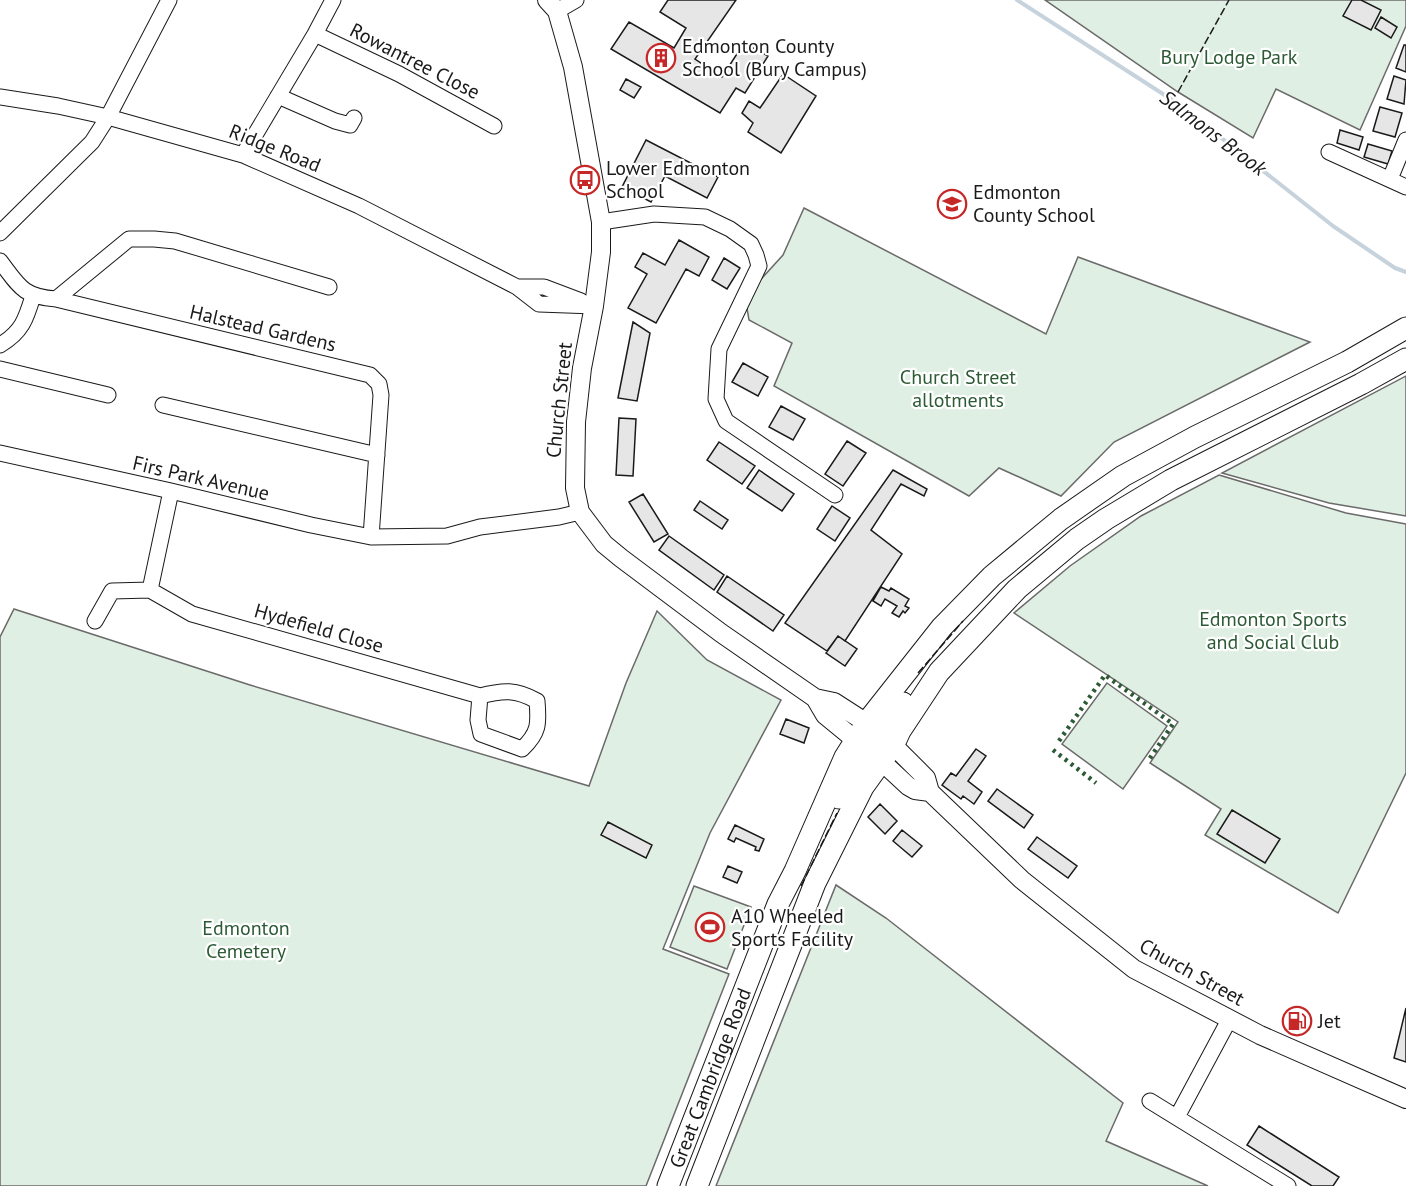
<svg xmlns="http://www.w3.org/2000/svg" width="1406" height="1186" font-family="'PT Sans',sans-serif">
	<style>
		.green { fill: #e0efe3; stroke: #6a6a6a; stroke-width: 1.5 }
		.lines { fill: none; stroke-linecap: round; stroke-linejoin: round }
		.stream { stroke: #c6d2dc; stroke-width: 4 }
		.building { fill: #e6e6e6; stroke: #1a1a1a; stroke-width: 1.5 }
		.minor-casing { stroke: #1a1a1a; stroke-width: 17 }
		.major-casing { stroke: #1a1a1a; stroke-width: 20 }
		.highway-casing { stroke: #1a1a1a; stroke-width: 23 }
		.minor { stroke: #fff; stroke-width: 15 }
		.major { stroke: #fff; stroke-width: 18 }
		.highway { stroke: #fff; stroke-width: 21 }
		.hedge { stroke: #2b5a34; stroke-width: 4.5; stroke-dasharray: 3 4.5; stroke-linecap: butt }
		.fence { stroke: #1a1a1a; stroke-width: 1.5; stroke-dasharray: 8 3; stroke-linecap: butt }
		.labels { text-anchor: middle; stroke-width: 4.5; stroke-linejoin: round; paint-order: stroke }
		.poi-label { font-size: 20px; fill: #1a1a1a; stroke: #fff; text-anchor: start }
		.park-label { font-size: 20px; fill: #2b5a34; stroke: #fff }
		.street-label { font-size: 20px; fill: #1a1a1a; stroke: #fff }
		.water-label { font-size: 21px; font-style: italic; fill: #1a1a1a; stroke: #fff }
	</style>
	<rect width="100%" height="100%" fill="#fff"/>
	<path class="green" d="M1045,0h361v26l-46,104 -84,-41 -23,49 -75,-46z
		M804,208l242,126 32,-77 232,85 -196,100 -53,54 -62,-28 -30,28 -195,-110 18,-43 -43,-23 -4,-23 38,-42z
		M1406,376v140l-77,-13 -107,-30z
		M1219,475l127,38 60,11v249l-68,140 -133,-78 16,-26 -71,-46 28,-41 -164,-109 56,-47 71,-50z
		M14,609l236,76 339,101 37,-103 31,-72 50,49 74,40 -71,133 -47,116 66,25 -83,212h-646v-549z
		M1107,683l60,43 -44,63 -61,-45z
		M836,885l50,33 237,185 -17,38 102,45h-492z
		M694,886l57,21 -24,62 -57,-22z"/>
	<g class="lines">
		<path class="stream" d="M1017,0l160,103 156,123 62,42 11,4"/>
	</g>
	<path class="building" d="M668,0h68l-41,59 27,18 22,-34 24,13 -23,37 -9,-5 -16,25 -109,-64 18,-27 45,26 12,-20 -26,-16z
		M1352,0h9l20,10 -10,20 -28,-14z
		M1381,17l16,10 -6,11 -16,-10z
		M1404,45h2v27l-10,-4z
		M783,74l33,22 -35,57 -33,-21 5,-9 -11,-10 7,-12 11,7z
		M1394,76l12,4 -2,24 -17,-5z
		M626,79l15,8 -7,11 -14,-8z
		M1380,107l22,6 -7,24 -22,-6z
		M1340,130l23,7 -4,13 -22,-7z
		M646,140l72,37 -11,21 -42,-22 -14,26 -29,-15z
		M1368,144l24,7 -4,13 -24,-7z
		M679,240l30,17 -10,19 -13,-7 -30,54 -28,-15 19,-34 -12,-7 8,-14 22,12z
		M724,258l16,10 -13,21 -15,-9z
		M633,322l17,11 -13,68 -19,-3z
		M743,363l25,14 -10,19 -26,-14z
		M781,406l24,13 -12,21 -24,-13z
		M619,418l17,1 -3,57 -17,-1z
		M847,441l19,12 -23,33 -18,-12z
		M719,442l36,24 -13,18 -35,-24z
		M759,470l35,24 -12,17 -35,-23z
		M893,470l34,19 -3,7 -23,-12 -30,46 31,24 -57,87 -7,-5 -11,15 -42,-28z
		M643,494l25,40 -14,8 -25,-40z
		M700,501l28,19 -6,9 -28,-19z
		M832,506l18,12 -15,23 -18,-12z
		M669,536l55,39 -10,15 -55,-40z
		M727,576l57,39 -11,16 -56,-39z
		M881,587l8,4 2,-3 18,11 -4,7 4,2 -4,5 -2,-2 -4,6 -7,-4 5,-7 -12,-7 -4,7 -8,-5z
		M838,636l19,13 -12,17 -19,-13z
		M786,719l23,9 -5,15 -24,-9z
		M976,749l10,7 -18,25 14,11 -8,12 -11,-8 -2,3 -19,-14 9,-12 5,3z
		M997,789l36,26 -9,13 -36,-27z
		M880,804l17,17 -12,13 -17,-17z
		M1232,810l48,29 -15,24 -48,-29z
		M608,822l44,23 -6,13 -45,-23z
		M735,825l29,14 -5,12 -4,-1 1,-3 -20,-9 -2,4 -6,-3z
		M902,830l20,16 -10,11 -19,-16z
		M1037,837l40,29 -9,12 -40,-29z
		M728,866l14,6 -5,11 -14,-6z
		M1406,1008v54l-12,-4z
		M1259,1126l80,51 -6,9h-21l-65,-41z"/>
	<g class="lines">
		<g class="minor-casing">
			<path id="minor" d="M557,11l19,-11
				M315,34l84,40 95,52
				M278,96l57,25 15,4 4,-7
				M0,97l58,9 50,11 135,38 116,51 158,81 22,17 55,2
				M1329,152l77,35
				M243,155l72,-121 18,-34
				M1390,179l16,-39
				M601,222l53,-8 51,3 25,12 21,15 5,11 3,11 -40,83 -3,50 10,22 109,74
				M0,233l92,-91 16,-25 61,-117
				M0,261c19,25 23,36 56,38l314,76 9,9 2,11 -10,142
				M517,287h27l37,14
				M56,299l73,-60h25l21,2 154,46
				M0,345c22,-13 26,-26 33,-49
				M0,369l108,26
				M163,405l214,50
				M0,453l171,38 140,34 60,12 76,-1 33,-9 79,-10 21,-5
				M150,590l21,-99
				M95,621l17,-30 38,-1 42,24 288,82c23,-6 36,-7 57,5 2,23 2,32 -15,48l-41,-15 -3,-14 2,-24
				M1150,1101l138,85
				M1177,1117l52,-97"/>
		</g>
		<g class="major-casing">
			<path id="major" d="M547,0l10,11 16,56 28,155v30l-7,54 -12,62 -6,54 -1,66 5,24 24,32 17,14 100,75 94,65 19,4 45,29 47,47 4,14 92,88 112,89 126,66 146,64
				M815,698l10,17 56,46 27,25 7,4 15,2"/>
		</g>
		<g class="highway-casing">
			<g id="highway">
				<path d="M856,739c26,-4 32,-17 47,-36"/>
				<path d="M839,798c16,-26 22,-48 55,-54"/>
				<path id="s1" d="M668,1186l110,-282 17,-33 50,-114 22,-35 75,-95 50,-51 69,-57 62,-43 72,-39 152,-75 59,-34"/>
				<path d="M697,1186l118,-303 48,-96 31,-43 6,-13 39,-59 78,-83 60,-50 29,-20 65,-39 190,-96 45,-25"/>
			</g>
		</g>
		<use href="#minor" class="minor"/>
		<use href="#major" class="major"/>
		<use href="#highway" class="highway"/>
		<path class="hedge" d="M1059,741l46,-66 68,49 -25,37
			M1053,750l43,33"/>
		<path class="fence" d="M1178,92l51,-92
			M918,673l45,-52
			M801,886l36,-73"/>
	</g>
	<defs>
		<g id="building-ring" transform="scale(1.5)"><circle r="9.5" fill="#fff" stroke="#c62828" stroke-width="1.5"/><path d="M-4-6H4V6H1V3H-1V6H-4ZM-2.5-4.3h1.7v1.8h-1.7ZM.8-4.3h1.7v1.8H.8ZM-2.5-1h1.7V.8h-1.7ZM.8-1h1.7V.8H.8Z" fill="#c62828"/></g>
		<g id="bus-ring" transform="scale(1.5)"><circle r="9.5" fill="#fff" stroke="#c62828" stroke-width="1.5"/><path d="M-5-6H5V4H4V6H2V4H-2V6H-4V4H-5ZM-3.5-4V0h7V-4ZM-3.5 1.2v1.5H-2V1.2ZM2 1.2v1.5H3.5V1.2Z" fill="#c62828"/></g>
		<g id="school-ring" transform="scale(1.5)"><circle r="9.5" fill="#fff" stroke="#c62828" stroke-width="1.5"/><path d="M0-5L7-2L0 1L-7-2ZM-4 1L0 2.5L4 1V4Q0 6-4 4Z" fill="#c62828"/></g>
		<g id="stadium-ring" transform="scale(1.5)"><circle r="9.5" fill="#fff" stroke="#c62828" stroke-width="1.5"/><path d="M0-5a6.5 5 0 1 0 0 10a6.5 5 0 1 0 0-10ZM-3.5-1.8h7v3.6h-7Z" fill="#c62828"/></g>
		<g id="fuel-ring" transform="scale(1.5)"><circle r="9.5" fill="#fff" stroke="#c62828" stroke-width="1.5"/><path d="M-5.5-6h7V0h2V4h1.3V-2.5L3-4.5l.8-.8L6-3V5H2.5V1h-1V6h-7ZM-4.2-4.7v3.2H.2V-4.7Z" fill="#c62828"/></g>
	</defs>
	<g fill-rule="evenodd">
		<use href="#building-ring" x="661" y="58"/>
		<use href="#bus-ring" x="585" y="180"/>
		<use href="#school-ring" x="952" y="204"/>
		<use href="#stadium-ring" x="710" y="927"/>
		<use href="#fuel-ring" x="1297" y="1021"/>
	</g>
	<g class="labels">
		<g class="poi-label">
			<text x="682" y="53">Edmonton County<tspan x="682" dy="23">School (Bury Campus)</tspan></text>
			<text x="606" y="175">Lower Edmonton<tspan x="606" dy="23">School</tspan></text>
			<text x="973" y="199">Edmonton<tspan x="973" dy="23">County School</tspan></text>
			<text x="731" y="923">A10 Wheeled<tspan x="731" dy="23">Sports Facility</tspan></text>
			<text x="1318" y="1028">Jet</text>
		</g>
		<g class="park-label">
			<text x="1229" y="64">Bury Lodge Park</text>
			<text x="958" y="384">Church Street<tspan x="958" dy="23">allotments</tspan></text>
			<text x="1273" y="626">Edmonton Sports<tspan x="1273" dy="23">and Social Club</tspan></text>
			<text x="246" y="935">Edmonton<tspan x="246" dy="23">Cemetery</tspan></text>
		</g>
		<g class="street-label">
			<text transform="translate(415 61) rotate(27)" y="7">Rowantree Close</text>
			<text transform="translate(275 148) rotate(22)" y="7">Ridge Road</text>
			<text transform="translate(263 328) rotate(13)" y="7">Halstead Gardens</text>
			<text transform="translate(559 400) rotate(-84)" y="7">Church Street</text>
			<text transform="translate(201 478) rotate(13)" y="7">Firs Park Avenue</text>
			<text transform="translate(319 628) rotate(16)" y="7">Hydefield Close</text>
			<text transform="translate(1192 972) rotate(29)" y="7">Church Street</text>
			<text dy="7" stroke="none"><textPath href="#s1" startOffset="116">Great Cambridge Road</textPath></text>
		</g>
		<g class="water-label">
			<text transform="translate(1213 133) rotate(37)" y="7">Salmons Brook</text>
		</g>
	</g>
</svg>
